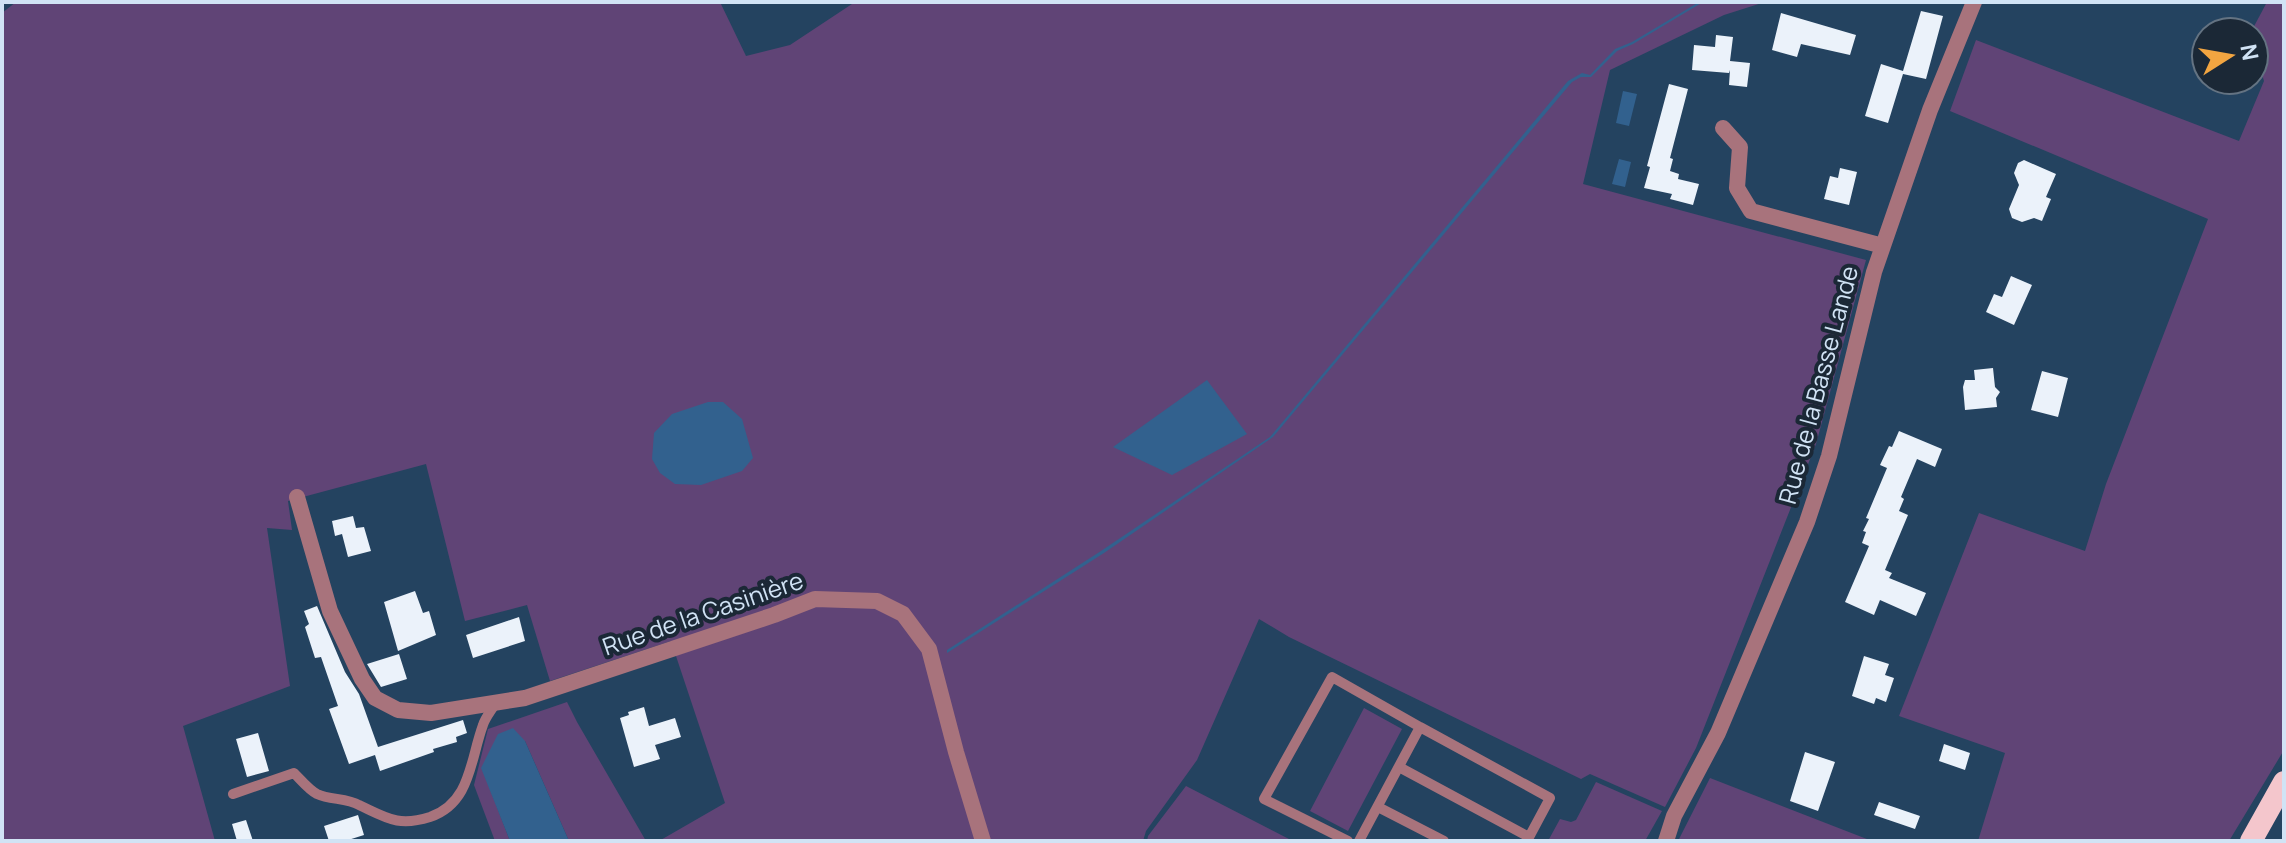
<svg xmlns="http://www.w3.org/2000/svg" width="2286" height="843" font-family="Manrope,sans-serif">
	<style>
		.green { fill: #604476 }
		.water { fill: #32618e }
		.building { fill: #ebf2fa }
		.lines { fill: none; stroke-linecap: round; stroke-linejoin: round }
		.service { stroke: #a8737c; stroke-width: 10 }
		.minor { stroke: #a8737c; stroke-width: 16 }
		.trunk { stroke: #f4c6cc; stroke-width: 22 }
		.labels { text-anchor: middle; stroke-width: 8; stroke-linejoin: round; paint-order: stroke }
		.street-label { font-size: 24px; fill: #d1e3f5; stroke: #1b2836 }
	</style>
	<rect width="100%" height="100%" fill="#244360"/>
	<path class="green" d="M16,2h704l26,54 44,-11 65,-43h910l-41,13 -114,55 -27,114 283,76 -50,184 -120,304 -31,59 -75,-33 -9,5 -292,-142 -30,-18 -62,141 -51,71 -3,10h-484l66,-38 -54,-162 -121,40 -23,-76 -62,16 -39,-157 -138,37 4,29 -25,-2 23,158 -107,40 32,115h-213v-828z
		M2267,2h17v748l-55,91h-251l27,-88 -106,-37 80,-203 106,38 21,-67 102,-265 -258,-108 26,-71 263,101 25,-60 -10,-33v-16h-3z
		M567,702l10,20 69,119h-77l-44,-100 -43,27 28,73h-15l-21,-56 14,-56z
		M1364,708l38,21 -54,102 -38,-20z
		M1710,778l162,63h-194z
		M1596,782l66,29 -17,30h-97l12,-22 11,3 5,-2z
		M1186,786l103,53 -1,2h-141l1,-5z"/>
	<path class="water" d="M1699,2h4l-70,42 -16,7 -26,26h-10l-9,5 -299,355 -169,116 -157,100v-3l154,-99 169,-114 298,-356 14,-8 8,2 25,-26 17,-7z
		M1623,91l14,3 -8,32 -13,-3z
		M1619,159l12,3 -6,25 -13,-3z
		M1207,380l40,54 -75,41 -59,-28z
		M708,402h15l19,17 11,39 -11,13 -41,14 -26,-1 -15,-11 -8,-14 2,-26 18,-19z
		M513,728l12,13 44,100h-59l-29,-73 17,-34z"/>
	<path class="building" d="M1921,11l22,5 -17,63 -23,-5 -15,49 -23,-7 16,-52 22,7z
		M1781,13l75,22 -6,20 -49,-11 -4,13 -25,-7z
		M1716,35l17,2 -3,24 20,2 -3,24 -18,-2 1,-15 -1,3 -37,-3 2,-25 21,2z
		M1669,84l19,5 -18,69 3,1 -3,12 9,3 -1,5 21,5 -6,21 -23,-6 2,-5 -28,-6 6,-21 -3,-1z
		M2024,160l32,14 -10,23 5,2 -9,22 -8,-3 -12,4 -10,-4 -3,-9 10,-24 -5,-12 4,-10z
		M1840,168l17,4 -8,33 -25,-6 6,-23 8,2z
		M2011,276l21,9 -18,40 -28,-13 8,-18 8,3z
		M1993,368l2,19 5,5 -4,6 1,9 -32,3 -2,-23 2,-7h10l-1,-10z
		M2042,371l26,7 -10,39 -27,-7z
		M1899,431l43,18 -7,18 -18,-8 -16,38 3,2 -5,12 9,4 -23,55 7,3 -3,5 37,15 -10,23 -36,-16 -6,15 -29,-13 24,-56 -7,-3 4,-11 -3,-1 6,-12 -3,-1 21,-50 -7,-3 9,-19 3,1z
		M353,516l3,12 8,-1 7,24 -23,6 -6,-23 -7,2 -3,-15z
		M415,591l8,22 6,-2 7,24 -38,16 -14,-49z
		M317,606l28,66 14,22 19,53 85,-27 4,13 -11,4 1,5 -24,7 1,3 -54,19 -5,-16 -26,9 -20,-55 9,-3 -17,-49 -6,1 -10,-31 4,-3 -5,-13z
		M519,617l6,24 -52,17 -7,-23z
		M399,654l8,25 -26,8 -14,-23z
		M1864,656l25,8 -4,11 9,3 -8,24 -10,-4 -2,6 -22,-8z
		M644,707l5,19 26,-8 6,19 -26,8 5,14 -26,8 -14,-49 9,-3 -1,-3z
		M258,733l11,38 -22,6 -11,-38z
		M1944,744l26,9 -5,17 -26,-9z
		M1805,752l30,10 -17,49 -28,-10z
		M1879,802l41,14 -5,13 -41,-14z
		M358,815l6,20 -19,6h-16l-5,-15z
		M246,820l7,21h-16l-5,-17z"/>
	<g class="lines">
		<path class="service" d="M1399,767l130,70
			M233,794l61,-21c7,7 15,17 23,21 13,6 30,4 42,11 28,13 39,22 71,12 41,-14 40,-57 53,-92 2,-7 8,-14 12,-21
			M1378,807l66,34
			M1348,841l-84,-42 68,-122 88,50
			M1359,841l61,-114 130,71 -23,43"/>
		<path class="minor" d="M1723,128l17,19 -3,41 14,23 132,35
			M297,497l33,114 32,68 13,19 23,12 33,3 94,-15 249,-83 41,-16 62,2 26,13 26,35 27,103 27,89
			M1666,841l8,-25 44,-83 89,-211 22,-66 45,-184 56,-162 44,-108"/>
		<path class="trunk" d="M2251,841l33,-59"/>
	</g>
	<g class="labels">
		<g class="street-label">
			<text transform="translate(1819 385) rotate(-75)" y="8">Rue de la Basse Lande</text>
			<text transform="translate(703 614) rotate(-19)" y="8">Rue de la Casinière</text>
		</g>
	</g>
	<rect width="2286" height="843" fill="none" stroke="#d1e3f5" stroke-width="8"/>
	<g transform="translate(2230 56) rotate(79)"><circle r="38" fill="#1b2836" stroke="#647382" stroke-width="2"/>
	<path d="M0-6L14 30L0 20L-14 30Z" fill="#f2a541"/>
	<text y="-12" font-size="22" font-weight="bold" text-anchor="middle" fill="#d1e3f5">N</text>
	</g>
</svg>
